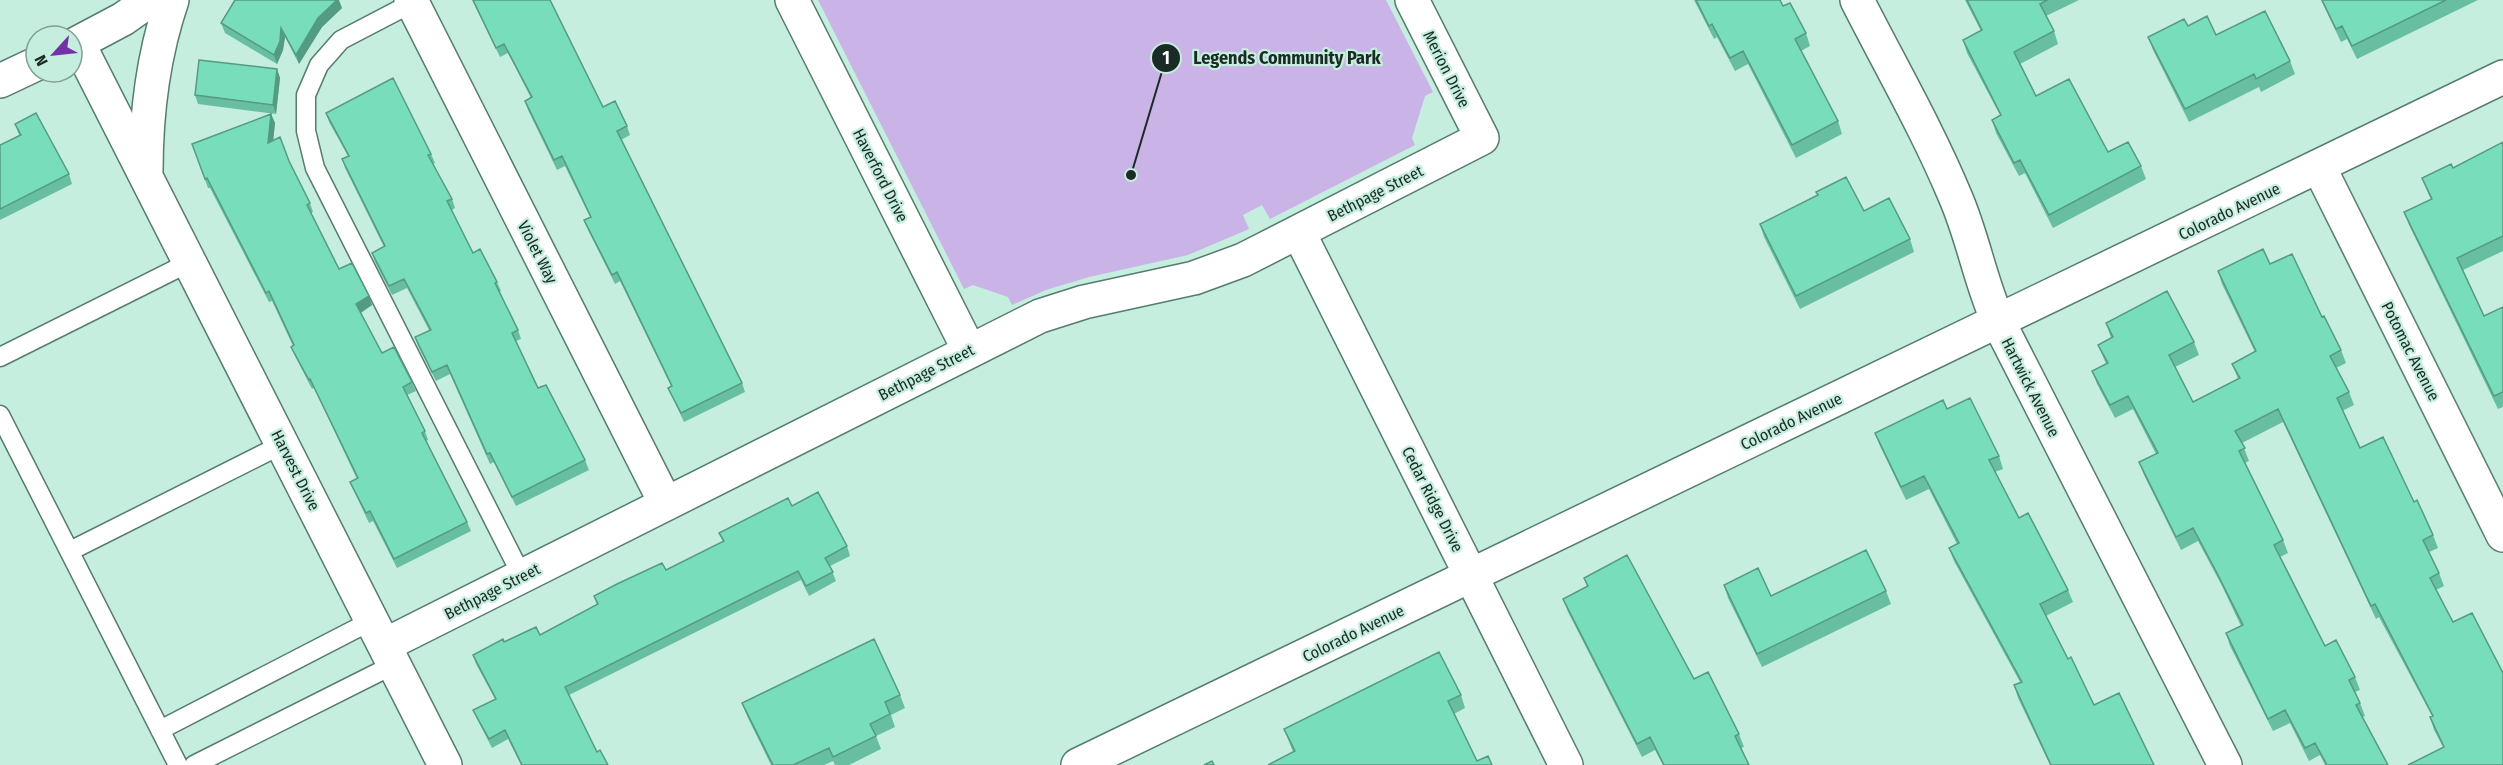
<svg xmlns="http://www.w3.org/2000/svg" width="2503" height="765" font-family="'Fira Sans Condensed',sans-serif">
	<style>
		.green { fill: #cab3e7 }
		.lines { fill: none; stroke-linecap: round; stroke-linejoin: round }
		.service-casing { stroke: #567c6e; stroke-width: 21 }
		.minor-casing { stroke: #567c6e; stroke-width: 36 }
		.service { stroke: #fff; stroke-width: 18 }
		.minor { stroke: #fff; stroke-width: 33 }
		.wall { fill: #67bea1 }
		.shaded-wall { fill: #549b83 }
		.building { fill: #78ddbb; stroke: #549b83; stroke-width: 1.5 }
		.labels { text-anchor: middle; stroke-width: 4.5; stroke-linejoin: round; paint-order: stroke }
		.street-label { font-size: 16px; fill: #1a2a24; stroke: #c5eede }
		.leader { fill: none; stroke: #1a2a24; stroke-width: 2 }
		.callout-dot { fill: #1a2a24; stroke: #c5eede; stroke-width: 2 }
		.mark-label { font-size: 18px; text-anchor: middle; font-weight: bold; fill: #fff }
		.callout-label { font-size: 18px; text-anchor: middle; font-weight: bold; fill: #1a2a24; stroke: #c5eede; stroke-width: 4.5; stroke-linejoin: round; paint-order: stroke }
	</style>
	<rect width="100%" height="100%" fill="#c5eede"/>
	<path class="green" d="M818,0h568l47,92 -8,4 -13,42 3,7 -145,74 -8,-14 -19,10 6,14 -61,26 -99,22 -43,13 -34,15 -4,-8 -35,-12 -9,4z"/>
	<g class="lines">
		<g class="service-casing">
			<path id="service" d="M412,3l-71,37 -22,25 -13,30v36l9,37 207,408
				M0,357l190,-95
				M0,415l178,350
				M70,551l213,-107
				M160,730l213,-110
				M194,765l201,-101"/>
		</g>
		<g class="minor-casing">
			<path id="minor" d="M411,0l255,504
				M792,0l177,350
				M1857,0c33,65 70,129 98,196 18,41 25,85 43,125l227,444
				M78,43l367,722
				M72,46l51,-27 27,-19
				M0,81l36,-17
				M2319,167l184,368
				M146,171c0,-58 7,-115 26,-171
				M1299,233l267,532
				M385,645l655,-329 44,-14 110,-24 49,-18 239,-122 -70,-138
				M1078,765l1425,-688"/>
		</g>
		<use href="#service" class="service"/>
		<use href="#minor" class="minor"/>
	</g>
	<path class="wall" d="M472,0h78l53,107 24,19 3,9 -9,5 121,243 3,9 -61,30 -16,-34 3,-2 -51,-105 -5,3 -27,-54 -4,-10 6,-3 -25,-51 -8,4 -29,-60 -3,-9 6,-3 -23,-45 -8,4z
		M1694,0h86l3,6 23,27 4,13 -9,5 37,70 4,13 -46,24 -48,-94 -13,7 -18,-34 -3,2z
		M1965,0h114l-33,16 8,15 4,13 -38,20 16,32 72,56 33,14 5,13 -93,49 -28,-55 -6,3 -23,-43 -4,-13 8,-5 -33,-62 -4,-13 18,-9z
		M2321,0h157l-121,59 -10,-20 -6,3z
		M342,8l-20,19 -23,37 -14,-27 -2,13 -6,14 -52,-31 -4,-10z
		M2188,26l28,9 74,26 5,13 -34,18 -2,-5 -70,35 -36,-72 -5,-13z
		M277,69l3,9 -4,36 -78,-10 -3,-9z
		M326,113l105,41 4,9 -2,1 19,35 3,9 -3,2 21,43 24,29 4,9 -2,1 19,38 3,9 -5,2 22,47 47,72 4,10 -73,36 -22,-44 -4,2 -40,-90 -14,7 -18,-35 -3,-9 14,-7 -22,-42 -15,7 -17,-33 -3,-9 12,-6 -39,-79 -3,-9 6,-3 -19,-34z
		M271,114l4,9 -2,18 16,20 21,42 3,9 -2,1 28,56 33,36 -11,8 21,40 30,29 4,9 -9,4 18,36 3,9 -2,1 41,81 4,9 -74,37 -24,-47 -4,2 -15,-32 -4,-9 7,-3 -43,-91 -2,1 -17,-33 -4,-9 2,-1 -21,-45 -3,1 -59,-114h-2l-16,-44z
		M15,124l54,50 3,10 -72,36v-75l19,-10z
		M2503,142v109l-40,19 21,46 19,-9v100l-5,2 -89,-184 -5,-13 27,-12 -9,-22 31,-10z
		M1760,224l150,15 4,13 -114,57 -36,-72z
		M2270,264l52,53 19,33 5,13 -10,5 13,24 5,13 -12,6 18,37 54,54 19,33 5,13 -9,4 10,21 5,13 -8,4 17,32 50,51v92l-60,-18 -9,-17 -4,-13 2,-1 -53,-99 -3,2 -93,-197 -41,21 7,18 -4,2 38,77 5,13 -8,4 45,89 30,31 5,13 -5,2 5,11 5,13 -3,1 26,48h-63l-5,-10 -11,6 -19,-38 -17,8 -43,-85 -4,-13 15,-7 -19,-40 -24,-45 -17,9 -37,-75 -5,-13 17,-8 -23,-45 -18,9 -18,-34 -5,-13 14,-7 -8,-19 13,-7 -5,-15 88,19 5,13 -24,12 18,35 45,-23 -6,-15 23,-12 -33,-68 -4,-13z
		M1947,409l52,47 4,13 -8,3 24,46 49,72 5,12 -27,14 22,43 26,46 60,60h-104l-32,-67 -4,-13 6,-3 -66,-121 -5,-13 8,-4 -28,-55 -23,11 -26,-54 -5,-13z
		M792,506l55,40 3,10 -20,10 6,15 -27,15 -8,-16 -232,115 28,57 11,13h-87l-13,-26 -16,9 -15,-29 -4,-9 22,-11 -19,-35 -3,-9 31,-13 36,-7 57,-30 -3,-9 72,-26 57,-28 -4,-9z
		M1584,578l110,101 45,55 5,13 -3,1 8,17h-86l-8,-15 -13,7 -74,-145 -5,-13 24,-13z
		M1724,585l47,11 115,-5 5,13 -129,63 -34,-69z
		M900,695l5,13 -14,7 4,12 -19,9 5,13 -32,16h-14l-2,-4 -9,4h-53l-24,-49 -5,-13z
		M1461,695l4,13 -11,6 23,47 15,4 -199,-13 -9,-23z"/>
	<path class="shaded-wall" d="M337,0h2l3,8 -20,19 -23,37 -3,-9 22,-37z
		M281,28l4,9 -2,13 -6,14 -3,-9z
		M277,69l3,9 -4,36 -3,-9z
		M271,114l4,9 -3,29 -4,-9z
		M369,296l3,9 -12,8 -4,-9z"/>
	<path class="building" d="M235,0h102l-19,18 -22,37 -15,-27 -1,13 -6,14 -53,-32z
		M473,0h77l53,107 12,-6 12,25 -10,5 125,252 -61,30 -13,-25 4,-2 -55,-114 -5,3 -28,-55 7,-3 -29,-61 -8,4 -29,-59 7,-4 -28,-53 -8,4z
		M1696,0h84l3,6 7,-3 16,30 -11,6 43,82 -46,24 -49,-94 -13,7 -18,-34 -3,2z
		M1967,0h80l-7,4 14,27 -40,21 22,44 33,-17 39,73 20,-10 13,24 -92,49 -29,-55 -6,3 -22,-43 9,-5 -38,-75 19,-10z
		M2322,0h124l-94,46 -10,-20 -6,3z
		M2265,11l25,50 -34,18 -2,-5 -69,35 -37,-72 36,-18 4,7 19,-10 9,19z
		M199,60l78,9 -4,36 -78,-10z
		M393,78l38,76 -3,1 24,44 -5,2 26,52 7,-4 17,33 -2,1 23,47 -6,3 26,55 8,-3 39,75 -73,37 -22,-44 -3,1 -40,-89 -15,7 -17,-35 16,-7 -27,-51 -15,7 -17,-33 13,-7 -43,-87 7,-3 -23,-43z
		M36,113l33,61 -69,35v-64l21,-10 -6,-11z
		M271,114l-3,29 12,-6 9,24 21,42 -3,2 32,64 13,-6 17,33 -13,8 26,49 12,-6 18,35 -9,5 22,44 -3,2 45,89 -73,37 -24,-48 -4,2 -16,-31 8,-4 -48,-99 -1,1 -18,-33 3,-2 -25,-54 -3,2 -59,-115 -2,1 -13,-35z
		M2503,142v94l-46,22 27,58 19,-9v85l-9,4 -90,-184 28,-13 -10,-21 29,-14 2,4z
		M1846,177l18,34 25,-13 21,41 -114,57 -36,-72 58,-29 -2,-3z
		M2263,249l7,15 22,-10 30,63 2,-1 17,34 -11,6 19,36 -12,6 23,50 23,-11 31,65 3,-2 16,35 -10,5 16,33 -9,5 23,44 19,-9 31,60v92h-95l36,-18 -14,-30 3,-1 -58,-112 -4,2 -93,-197 -43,22 10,17 -6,3 44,89 -9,5 51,101 11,-6 19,37 -6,3 11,23 -4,2 32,60h-61l-12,-22 -10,5 -20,-38 -17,9 -42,-86 17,-8 -26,-52 -24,-45 -17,9 -37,-75 19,-9 -30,-57 -18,9 -18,-34 16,-8 -10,-18 15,-8 -7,-14 61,-32 27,51 -25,13 24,47 47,-24 -8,-14 24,-13 -38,-80z
		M1970,398l29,58 -10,4 30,58 9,-5 40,77 -28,14 28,55 3,-2 23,48 25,-12 35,72h-103l-37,-80 8,-3 -73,-134 10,-5 -35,-67 -23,11 -26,-54 68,-33 4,9z
		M818,492l29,54 -22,12 8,14 -27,14 -8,-15 -233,116 32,65 3,-2 8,15h-86l-17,-35 -16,9 -16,-29 23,-11 -23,-44 30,-16 1,3 32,-15 4,8 58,-31 -4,-8 23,-12 45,-21 4,7 58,-29 -5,-8 69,-35 4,8z
		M1866,550l20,41 -129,63 -33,-69 34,-17 13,28z
		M1627,555l67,124 14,-7 31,62 -4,2 14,29h-85l-14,-28 -13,7 -74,-145 25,-13 -4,-8z
		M874,639l26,56 -15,7 5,12 -20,10 6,12 -43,21 -4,-9 -36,17h-20l-31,-62z
		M1439,652l22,43 -13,6 29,60 11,-5 4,9h-224l27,-14 -11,-22z
		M1212,761l2,4h-10z"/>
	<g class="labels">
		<g class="street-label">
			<text transform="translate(1447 69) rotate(63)" y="6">Merion Drive</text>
			<text transform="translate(881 175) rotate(63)" y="6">Haverford Drive</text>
			<text transform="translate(1375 193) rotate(-27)" y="6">Bethpage Street</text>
			<text transform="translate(2229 211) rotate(-26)" y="6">Colorado Avenue</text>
			<text transform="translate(538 252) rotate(63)" y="6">Violet Way</text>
			<text transform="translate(2411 351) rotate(63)" y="6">Potomac Avenue</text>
			<text transform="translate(926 372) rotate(-27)" y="6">Bethpage Street</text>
			<text transform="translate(2031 387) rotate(63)" y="6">Hartwick Avenue</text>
			<text transform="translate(1791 421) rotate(-26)" y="6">Colorado Avenue</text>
			<text transform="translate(296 470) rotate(63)" y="6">Harvest Drive</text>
			<text transform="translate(1433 499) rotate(63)" y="6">Cedar Ridge Drive</text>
			<text transform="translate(492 591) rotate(-27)" y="6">Bethpage Street</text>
			<text transform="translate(1353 633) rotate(-26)" y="6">Colorado Avenue</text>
		</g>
	</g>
	<path class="leader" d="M1131 175L1166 58"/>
	<g class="callout-dot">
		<circle cx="1131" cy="175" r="6"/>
		<circle cx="1166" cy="58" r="15"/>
	</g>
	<g class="mark-label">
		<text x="1166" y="64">1</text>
	</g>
	<g class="callout-label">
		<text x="1287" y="64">Legends Community Park</text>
	</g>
	<g transform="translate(54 54) rotate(243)"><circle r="28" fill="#c5eede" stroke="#81a094" stroke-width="1.5"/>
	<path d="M0-4.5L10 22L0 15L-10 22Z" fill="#7233a8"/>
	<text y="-9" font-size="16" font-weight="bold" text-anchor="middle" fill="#1a2a24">N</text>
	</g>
</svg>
